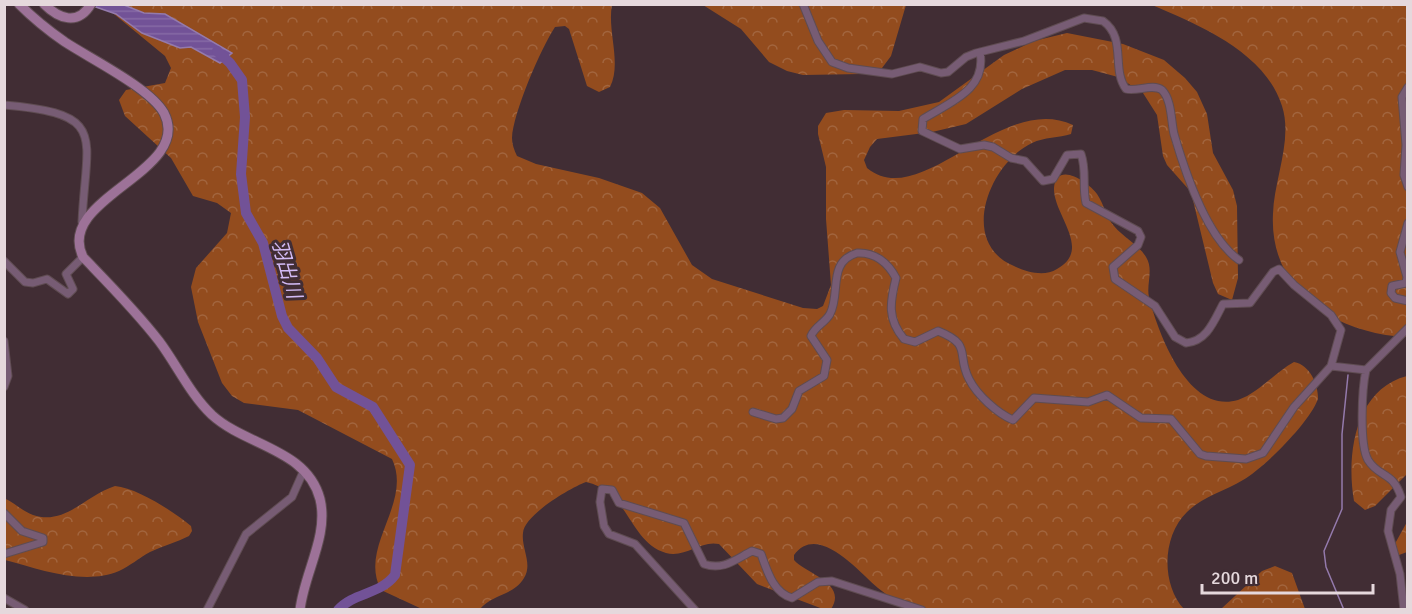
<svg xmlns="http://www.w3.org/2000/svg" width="1412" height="614" font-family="Signika,'Noto Sans JP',sans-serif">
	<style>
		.forest { fill: url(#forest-crowns) }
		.water { fill: url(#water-rules); stroke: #947aac; stroke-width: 1.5 }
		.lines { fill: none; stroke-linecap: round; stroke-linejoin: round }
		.stream { stroke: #947aac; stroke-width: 1.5 }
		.river { stroke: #725297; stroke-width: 10 }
		.street-casing { stroke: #5f4c52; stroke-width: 9 }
		.secondary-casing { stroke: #5f4c52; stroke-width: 11 }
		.street { stroke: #775c74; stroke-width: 7 }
		.secondary { stroke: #9d7298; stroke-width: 9 }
		.labels { text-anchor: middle; stroke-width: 6; stroke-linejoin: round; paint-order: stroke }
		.water-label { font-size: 20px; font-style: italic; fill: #d2baf4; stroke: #412d34 }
	</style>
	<defs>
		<pattern id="forest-crowns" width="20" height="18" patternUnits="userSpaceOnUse" patternTransform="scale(1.5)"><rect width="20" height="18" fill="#934c1e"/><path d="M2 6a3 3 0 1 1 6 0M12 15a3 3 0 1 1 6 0" fill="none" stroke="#a2653e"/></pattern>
		<pattern id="water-rules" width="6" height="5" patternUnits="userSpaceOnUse" patternTransform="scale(1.5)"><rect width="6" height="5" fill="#725297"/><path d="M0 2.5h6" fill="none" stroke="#866aa5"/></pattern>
	</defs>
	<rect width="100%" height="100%" fill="#412d34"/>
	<path class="forest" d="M103,5h509c-5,26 10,58 -2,82l-11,5 -12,-6 -18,-57 -4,-3 -10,1c-14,21 -42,86 -43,111 0,6 2,12 5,18l19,8 63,14 43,15 18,15 32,57 20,14 91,29 14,1 6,-3 8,-21 -5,-66v-52l-8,-33v-8l8,-13 18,-3 55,1 40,-9 65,-47 30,-14 33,-8 56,11 41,16 21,18 12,14 10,22 6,39 20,37 4,16 1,72 -6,22 -14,-6 -5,-11 -22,-91 -24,-27 -4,-9 -6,-41 -14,-22 -25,-16 -26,-7h-27l-43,19 -56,35 -34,8 -55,7 -7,8 -6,13 3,8c54,45 134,-77 206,-43l-2,9c-12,4 -27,3 -39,9 -43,20 -74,100 -18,123 13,6 30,11 43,3 36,-20 -4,-54 -3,-81 2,-28 35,-6 43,6 7,10 9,23 17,32 9,11 25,19 32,31 8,13 0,27 3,40 9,36 39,118 89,103 21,-7 36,-27 56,-38 16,3 24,22 24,37 -9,24 -53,68 -75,81 -18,11 -41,17 -56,32 -25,24 -26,72 -3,97h-276c-10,-6 -20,-13 -30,-21 -19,-16 -60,-66 -84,-33v5c12,14 54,23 37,49h-8l-66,-25 -38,-40c-19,-4 -33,14 -53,9 -37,-11 -37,-62 -80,-71 -16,6 -62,33 -63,51 -2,15 10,31 1,45 -11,18 -32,16 -44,31h-58l-41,-19c-23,-43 32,-87 11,-131l-94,-49 -54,-7 -12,-7 -10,-13 -24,-61 -7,-35 5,-19 31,-35 4,-20 -14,-10 -24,-7 -22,-38 -46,-42 -6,-16 7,-10 39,-7 6,-15 -6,-12z
		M703,5h203l-15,51 -9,12 -20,6 -59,1 -16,-4 -18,-9 -28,-33z
		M1152,5h255v332c-70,-3 -138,-45 -134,-123 1,-35 20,-74 9,-108 -17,-54 -83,-81 -130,-101z
		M1407,376v98l-32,32 -10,4 -11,-9c-8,-46 1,-112 53,-125z
		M115,486c22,2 58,25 76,40l1,5 -3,5c-12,6 -26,10 -39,16 -11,6 -20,14 -31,19 -35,15 -80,-2 -114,-11l-1,-62c11,5 18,13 29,17 32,11 53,-20 82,-29z
		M1407,522v30l-8,3 -7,-6z
		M1275,566l17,7 13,36h-84l41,-38z"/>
	<path class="water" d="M90,5h34l20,8 21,1 67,39 -12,10 -29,-16 -11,1 -38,-15 -26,-19z"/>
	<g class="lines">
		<path class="stream" d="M1344,610l-18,-43 -2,-16 18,-42v-75l6,-59"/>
		<path class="river" d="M217,51l13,12 12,17 3,37 -4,57 5,39 17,30 19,73 6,12 29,30 19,29 37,20 37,58 -15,110c-15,20 -41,17 -57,35"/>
		<g class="street-casing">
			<path id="street" d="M803,4l15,37 14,21 16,6 44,6 28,-7 21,6 7,-1 18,-15 10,-4 48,-12 60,-23 19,3c24,17 8,48 23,68 11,3 27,-6 36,1 10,10 9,32 12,44 11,38 32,103 65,126
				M1408,87l-6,10 4,48 -2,30 4,12
				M4,105c105,9 82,30 78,117
				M1408,223l-8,29 7,25 -1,6 -14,3 -1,7 4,5 13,3
				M4,261l21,21 8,1 14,-4 21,15 5,-5 -7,-15 17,-17
				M4,341l4,35 -4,11
				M1331,366l35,4
				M753,412l23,7 7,-1 9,-9 7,-18 25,-15 3,-16 -16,-24c4,-10 14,-13 19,-22 11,-21 -3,-52 27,-61 18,-1 31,10 39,25 -6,24 -9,41 8,61l11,3 23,-11c35,14 18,23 31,48 8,16 28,34 44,41l21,-22 54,4 19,-7 34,23 30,1 29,35 6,2 40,3 17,-6 31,-46 37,-41 10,-36 -10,-15 -37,-30 -15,-16 -6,3 -23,31 -27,1c-9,17 -16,37 -37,39l-11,-6 -20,-31 -40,-27 -2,-12 25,-22 3,-8 -3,-6 -52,-28c-4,-17 1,-32 -5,-49l-14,1 -14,24 -10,2 -18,-20 -14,-3 -18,-11 -9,-2 -24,4 -38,-18 1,-12c27,-17 64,-29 57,-67
				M4,513l18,18 21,7v4l-39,12
				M4,598l21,12
				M207,610l39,-76 46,-37 12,-27
				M695,610l-60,-66 -26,-10 -5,-8 -4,-24 2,-13 10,1 7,13 65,20 20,41c19,7 32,-5 48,-13l9,3c6,16 12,39 31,44l26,-16 14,-1 90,29
				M1404,610l-4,-36 -12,-43 3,-21 10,-13c-8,-26 -22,-19 -33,-37 -9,-16 -6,-72 -2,-90l42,-42"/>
		</g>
		<g class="secondary-casing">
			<path id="secondary" d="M19,4c14,14 30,27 46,38 26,17 85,46 99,71 30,59 -110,85 -81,144 26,27 53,54 76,84 18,24 31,53 53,74 34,31 95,34 108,84 9,37 -16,74 -20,111
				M44,4c15,15 34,22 47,0"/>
		</g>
		<use href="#street" class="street"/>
		<use href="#secondary" class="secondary"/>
	</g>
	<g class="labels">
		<g class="water-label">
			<text transform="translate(287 269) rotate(74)" y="7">羽出川</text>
		</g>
	</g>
	<rect width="1412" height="614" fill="none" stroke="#e5d8dc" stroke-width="12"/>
	<path d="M1202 584v9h171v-9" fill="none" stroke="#e5d8dc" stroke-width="3"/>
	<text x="1211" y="584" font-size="18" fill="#e5d8dc" stroke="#412d34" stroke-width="4.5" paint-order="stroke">200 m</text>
</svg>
